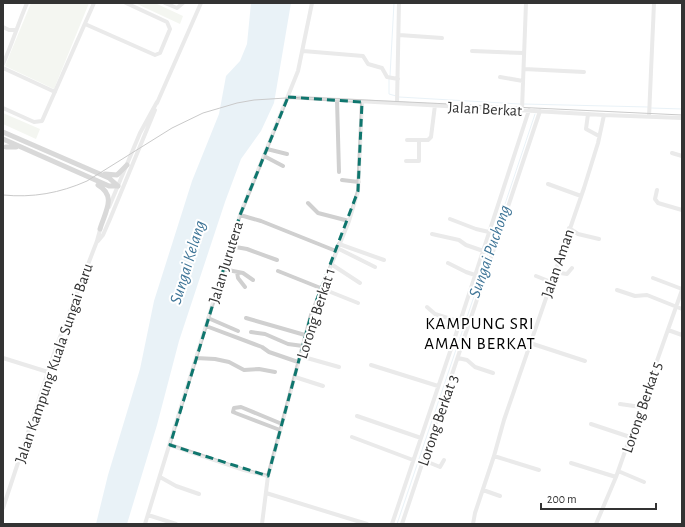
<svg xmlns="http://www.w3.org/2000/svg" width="685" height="527" font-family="'Alegreya Sans',sans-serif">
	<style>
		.green { fill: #e6ecdf }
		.water { fill: #cfe2ee }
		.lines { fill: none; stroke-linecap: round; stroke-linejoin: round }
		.stream { stroke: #cfe2ee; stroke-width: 1 }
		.minor { stroke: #d0d0d0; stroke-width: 4 }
		.major { stroke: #ababab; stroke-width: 5 }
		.tram { stroke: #888; stroke-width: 1 }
		.marked { fill: none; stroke: #0f766e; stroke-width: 3; stroke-dasharray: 8 5; stroke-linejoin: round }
		.labels { text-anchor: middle; stroke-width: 4; stroke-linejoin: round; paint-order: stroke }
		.street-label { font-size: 16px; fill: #333; stroke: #fff }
		.water-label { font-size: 17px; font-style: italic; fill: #3f7597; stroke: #fff }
		.neighbourhood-label { font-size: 17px; letter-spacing: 1px; fill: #000; stroke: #fff }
	</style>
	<rect width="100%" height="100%" fill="#fff"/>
	<path class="green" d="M31,3h58l-35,86 -49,-23z
		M135,3h20l28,13 -3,8z
		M3,113l37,16 -4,10 -33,-15z"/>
	<path class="water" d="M251,3h40l-17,100 -13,28 -20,28 -16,43 -46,139 -22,84 -30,99h-31l12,-49 32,-106 14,-68 38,-120 27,-67 7,-38 14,-15 7,-17z"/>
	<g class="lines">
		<path class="stream" d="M390,76l4,-73
			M389,79v15l7,2
			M399,97l121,7
			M523,104l125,3
			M651,108l31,1
			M489,252l46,-138
			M397,524l91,-269"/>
		<path class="minor" d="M165,3l12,5 6,-5
			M85,24l70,31 5,-2 10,-24 -3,-7 -41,-19
			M3,27l6,3h7
			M399,35l43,3
			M303,51l60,5 5,8 14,4 5,9 11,2
			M472,51l52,2
			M3,64c9,-20 15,-40 24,-61
			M3,68l52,24
			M524,69l60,3
			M500,77l23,4
			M288,97l316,18 78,3
			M337,100l2,72
			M157,103l44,-100
			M397,103l2,-100
			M3,108l31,14 8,-1 52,-118
			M522,109l4,-106
			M588,114l-2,15 13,7
			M649,117l5,-114
			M407,140h12
			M267,149l20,5
			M672,153l10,3
			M264,156l19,10
			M406,161h13v-21h9l3,-3 4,-32
			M342,180l17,2
			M548,184l33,12
			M657,190l-2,9 3,4 24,7
			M308,203l10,10 31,8
			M109,207l31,-74 17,-31
			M240,215l21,6 75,30
			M450,219l26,10 13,3
			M569,228l9,6 21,5
			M432,234l27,6 7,5 26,9
			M98,241l5,-6 7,-16 45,-109
			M339,244l45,16
			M230,246l17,3 30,11
			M337,248l38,19
			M448,263l18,9 9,3
			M331,264l29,19
			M223,269l20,4 10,7
			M278,271l80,32
			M237,272l1,6 7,9
			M554,272l13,2 5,-6
			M536,276l15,6
			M653,278l29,11
			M617,290l18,6 12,-1 35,14
			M427,307l8,7 25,8
			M208,318l30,13
			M246,318l59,17
			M206,326l56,21 7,5 29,10
			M668,330l14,5
			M251,332l14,2 23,10 15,2
			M530,343l55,18
			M300,356l39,11
			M3,358l45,14
			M196,358l19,1 14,3 15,8 15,-1 16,3
			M458,358l9,2 8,7 18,6
			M371,365l67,21
			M295,377l28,9
			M620,404l21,3
			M357,416l64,22
			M591,424l39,13
			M280,430l-42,-16 -5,-2 1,-4 7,-1 41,17
			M352,437l61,23
			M170,445l74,25 24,6
			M494,456l45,14
			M423,460l17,7 4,-7
			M571,463l45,14
			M618,471l26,11
			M160,477l16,9 23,8
			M483,490l17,6
			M266,493l101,31
			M3,508l54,-163 40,-104 4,-15
			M148,515l28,9
			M145,524l95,-309 58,-144 14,-68
			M262,524l6,-48 43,-161 38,-94 9,-30 4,-89
			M392,524l64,-190 73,-224
			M402,524l138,-413
			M473,524l2,-11 19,-57 10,-36 80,-232 14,-45 6,-28
			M596,524l20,-47 66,-187"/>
		<path class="major" d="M3,132l106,46 9,8
			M3,139l106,47h9
			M6,147h10
			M105,174l12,1 10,-10
			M98,185c19,11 7,27 2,44"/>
		<path class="tram" d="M3,195c30,3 57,-2 84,-14l85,-53 31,-15 34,-10 17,-3 48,-3 380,18"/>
	</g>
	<path d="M0 0H685V527H0ZM288,97l74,5 -4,89 -47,124 -43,161 -98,-31 70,-230z" fill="#fff" fill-opacity=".55" fill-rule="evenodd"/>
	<path class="marked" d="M288,97l74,5 -4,89 -47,124 -43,161 -98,-31 70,-230z"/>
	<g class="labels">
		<g class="street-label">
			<text transform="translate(485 108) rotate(3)" y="6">Jalan Berkat</text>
			<text transform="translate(225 262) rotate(-73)" y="6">Jalan Jurutera</text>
			<text transform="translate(557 263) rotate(-71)" y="6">Jalan Aman</text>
			<text transform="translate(315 313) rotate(-72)" y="6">Lorong Berkat 1</text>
			<text transform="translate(53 363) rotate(-71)" y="6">Jalan Kampung Kuala Sungai Baru</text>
			<text transform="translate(641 407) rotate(-71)" y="6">Lorong Berkat 5</text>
			<text transform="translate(437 420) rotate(-71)" y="6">Lorong Berkat 3</text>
		</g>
		<g class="water-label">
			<text transform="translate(489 251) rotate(-71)" y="6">Sungai Puchong</text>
			<text transform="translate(187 262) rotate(-73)" y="6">Sungai Kelang</text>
		</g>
		<g class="neighbourhood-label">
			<text x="480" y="329">KAMPUNG SRI<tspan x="480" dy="20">AMAN BERKAT</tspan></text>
		</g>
	</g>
	<rect width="685" height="527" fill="none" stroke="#333333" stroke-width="8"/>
	<path d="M541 503v6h115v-6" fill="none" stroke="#333333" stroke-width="2"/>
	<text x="547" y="503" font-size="12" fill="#333333" stroke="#ffffff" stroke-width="3" paint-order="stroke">200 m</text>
</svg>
